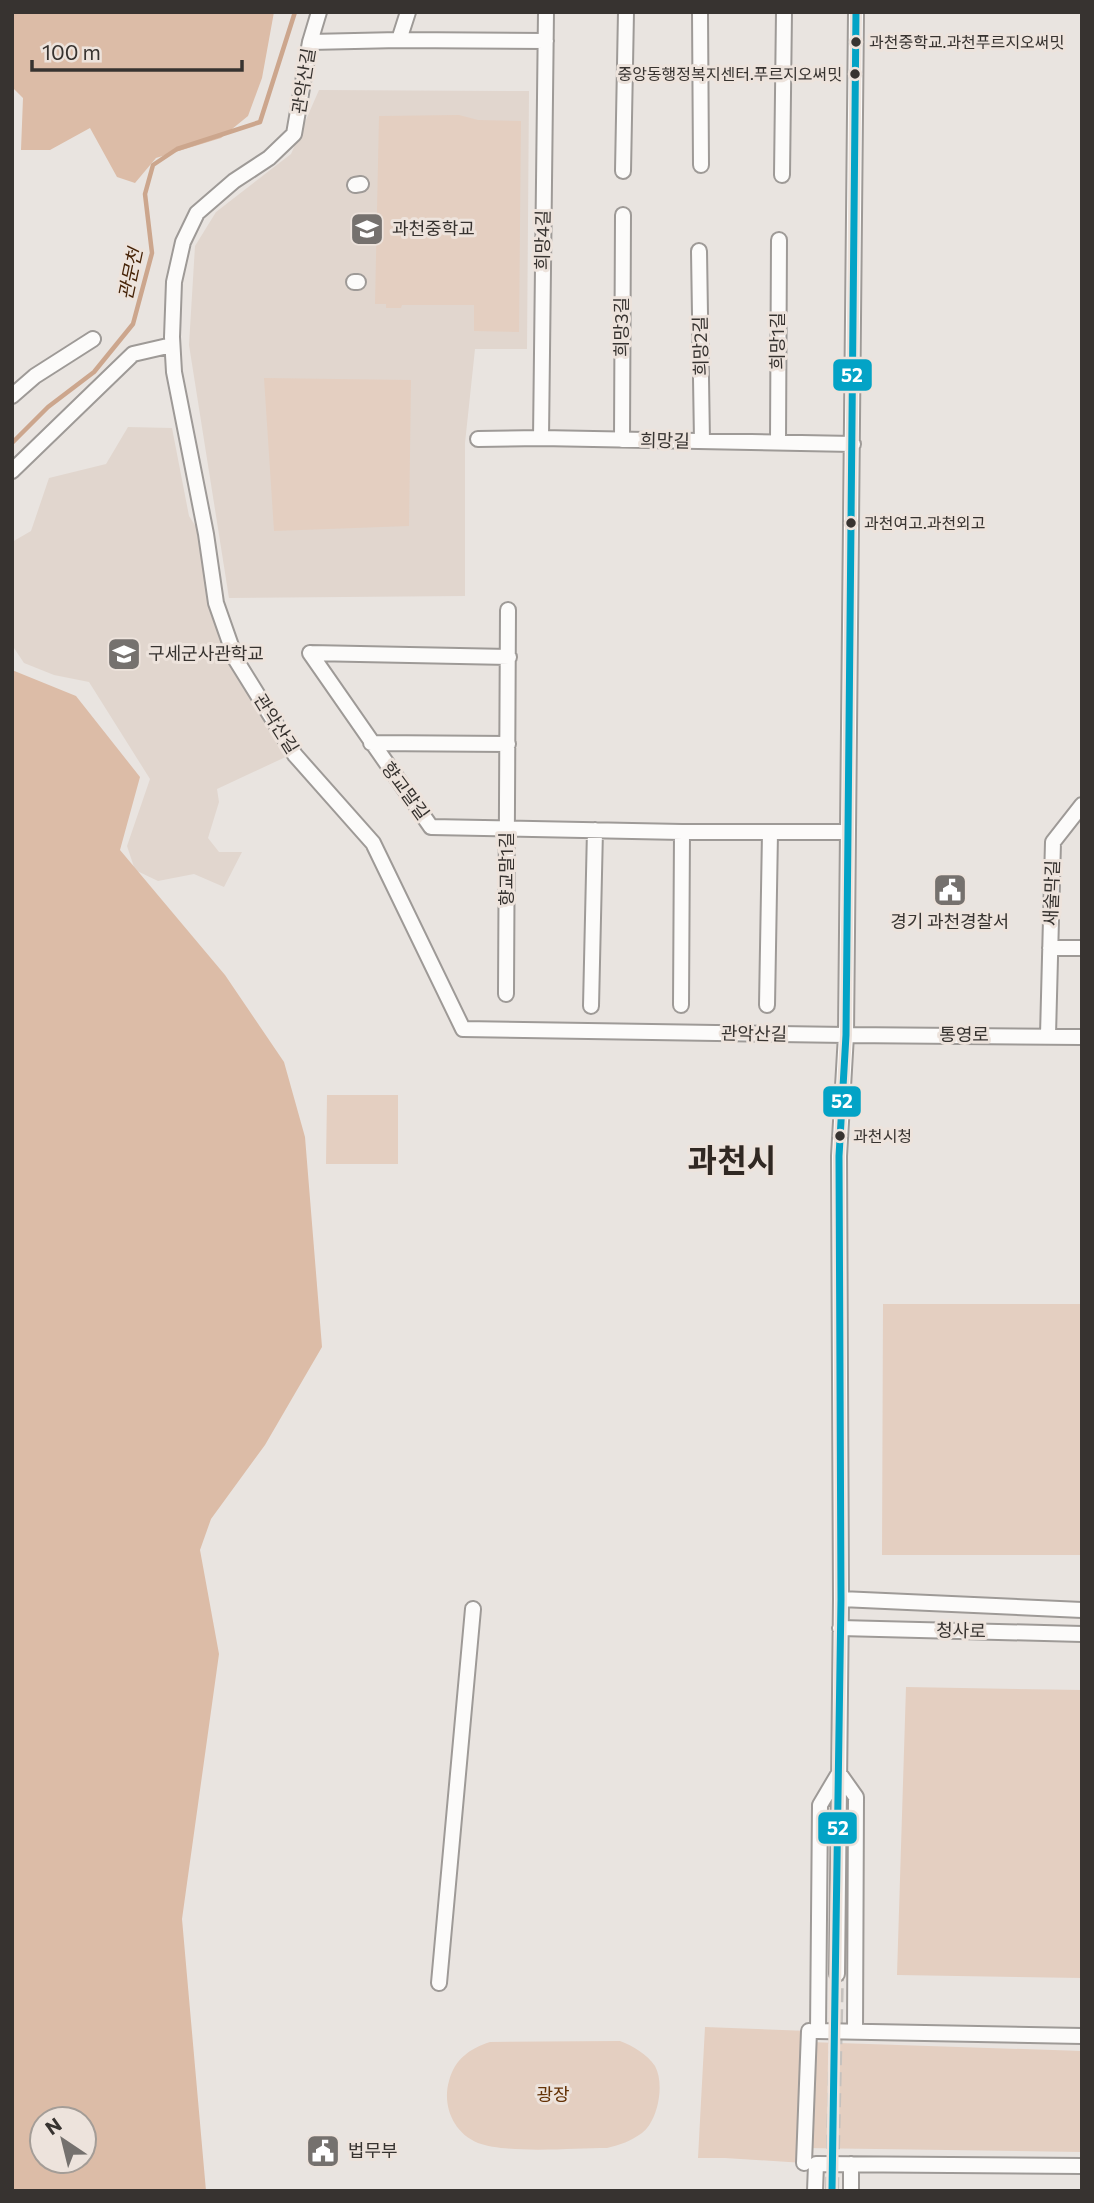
<svg xmlns="http://www.w3.org/2000/svg" width="1094" height="2203" font-family="Commissioner,'Noto Sans KR',sans-serif">
	<style>
		.built { fill: #e1d6ce }
		.green { fill: #e4cfc1 }
		.forest { fill: #dcbca7; fill-rule: evenodd }
		.lines { fill: none; stroke-linecap: round; stroke-linejoin: round }
		.stream { stroke: #cca68d; stroke-width: 4.5 }
		.minor-tunnel { stroke: #c5c1bd; stroke-width: 14; stroke-dasharray: 14 7; stroke-linecap: butt }
		.minor-casing { stroke: #9e9a97; stroke-width: 18 }
		.minor { stroke: #fcfbfa; stroke-width: 14 }
		.bus-1-casing { stroke: #ede3dc; stroke-width: 12 }
		.bus-1 { stroke: #03a3c6; stroke-width: 7 }
		.bus-dot { fill: #373330; stroke: #ede3dc; stroke-width: 2.5 }
		.labels { text-anchor: middle; stroke-width: 6; stroke-linejoin: round; paint-order: stroke }
		.bus-label { font-size: 16px; fill: #373330; stroke: #ede3dc; text-anchor: start }
		.street-label { font-size: 18px; fill: #373330; stroke: #ede3dc }
		.poi-label { font-size: 18px; fill: #373330; stroke: #ede3dc; text-anchor: start }
		.park-label { font-size: 18px; fill: #643206; stroke: #ede3dc }
		.water-label { font-size: 19px; font-style: italic; fill: #462307; stroke: #ede3dc }
		.town-label { font-size: 32px; font-weight: bold; fill: #302823; stroke: #ede3dc }
		.line-badge { stroke: #ede3dc; stroke-width: 2.5 }
		.badge-label { font-size: 19px; text-anchor: middle; font-weight: bold; fill: #fff }
	</style>
	<rect width="100%" height="100%" fill="#e9e4e0"/>
	<path class="built" d="M319,90l210,1 -2,258h-52l-10,94v153l-236,2 -40,-253 6,-99 21,-34 75,-58z
		M128,427l44,1 17,88 13,20 10,69 80,149 -75,35 2,13 -11,36 11,14h23l-18,35 -30,-13 -36,7 -23,-11 -8,-24 23,-67 -61,-97 -35,-7 -30,-12 -12,-18v-103l19,-11 18,-53 57,-14z"/>
	<path class="green" d="M459,115l19,5 43,1 -2,211 -45,-1v-26h-72l-1,3h-15v-4h-11l4,-188z
		M264,378l147,2 -2,146 -135,5z
		M327,1095h71v69h-72z
		M883,1304h199v251h-200z
		M906,1687l176,3v288l-185,-3z
		M705,2027l104,4v11l273,9v101l-277,-4 -1,15 -79,-5h-27z
		M620,2041c13,5 27,13 35,25 10,18 3,55 -13,67 -11,8 -22,12 -35,15 -34,0 -99,6 -129,-5 -25,-10 -36,-38 -29,-62 6,-22 20,-32 41,-39z"/>
	<path class="forest" d="M12,12h262l-12,66 -14,38 -27,22 -65,20 -21,25 -18,-6 -27,-49 -40,22h-29l2,-52 -11,-11z
		M12,670l64,26 64,81 -20,73 105,125 59,87 21,75 17,210 -57,98 -54,74 -11,31 19,104 -37,265 24,272h-194zM42,2119h42v42h-42z"/>
	<g class="lines">
		<path class="stream" d="M12,443l36,-36 46,-35 39,-48 19,-71 -7,-59 8,-29 24,-16 83,-27 35,-110"/>
		<path class="minor-tunnel" d="M832,2191l5,-217"/>
		<g class="minor-casing">
			<path id="minor" d="M319,12l-9,30 -16,92 -25,24 -35,23 -37,32 -14,29 -9,40 -2,55 2,35 32,162 10,69 20,57 59,95 78,88 90,186 383,6 236,2
				M408,12l-9,28 147,1
				M700,12l1,153
				M310,42l89,-2
				M623,171l3,-159
				M782,175l2,-163
				M355,185l6,-1
				M699,251l3,190
				M354,282h4
				M12,396l23,-20 58,-37
				M541,438l5,-426
				M478,439l63,-1 312,6
				M622,440l1,-225
				M778,442l1,-202
				M12,471l121,-117 39,-9
				M310,653l121,174 251,5h165
				M310,653l199,4
				M371,743l137,1
				M1050,948h32
				M506,994l2,-384
				M681,1005l1,-173
				M767,1005l3,-172
				M591,1006l4,-176
				M1048,1035l5,-193 29,-37
				M841,1599l241,11
				M840,1628l242,6
				M837,1974l4,-375 -2,-443 7,-121 10,-1023
				M439,1983l34,-374
				M855,2032l1,-235 -17,-24 -19,32 -2,226 264,5
				M804,2163l5,-132
				M815,2191l1,-27 266,2
				M851,2191v-27"/>
		</g>
		<use href="#minor" class="minor"/>
		<g class="bus-1-casing">
			<path id="bus-1" d="M832,2191l9,-592 -2,-443 7,-121 10,-1023"/>
		</g>
		<use href="#bus-1" class="bus-1"/>
	</g>
	<defs>
		<g id="school-square" transform="scale(1.75)"><rect x="-9" y="-9" width="18" height="18" rx="4" fill="#75716e" stroke="#ede3dc"/><path d="M0-5L7-2L0 1L-7-2ZM-4 1L0 2.5L4 1V4Q0 6-4 4Z" fill="#fff"/></g>
		<g id="university-square" transform="scale(1.75)"><rect x="-9" y="-9" width="18" height="18" rx="4" fill="#75716e" stroke="#ede3dc"/><path d="M0-5L7-2L0 1L-7-2ZM-4 1L0 2.5L4 1V4Q0 6-4 4Z" fill="#fff"/></g>
		<g id="civic-square" transform="scale(1.75)"><rect x="-9" y="-9" width="18" height="18" rx="4" fill="#75716e" stroke="#ede3dc"/><path d="M-.6-6.5H3V-4.5H.6V-3L4-1V1h2V6H-6V1h2V-1L-.6-3ZM-1.2 2.5V6h2.4V2.5Z" fill="#fff"/></g>
	</defs>
	<g fill-rule="evenodd">
		<use href="#school-square" x="367" y="229"/>
		<use href="#university-square" x="124" y="654"/>
		<use href="#civic-square" x="950" y="890"/>
		<use href="#civic-square" x="323" y="2151"/>
	</g>
	<g class="bus-dot">
		<circle cx="856" cy="42" r="6"/>
		<circle cx="855" cy="74" r="6"/>
		<circle cx="851" cy="523" r="6"/>
		<circle cx="840" cy="1136" r="6"/>
	</g>
	<g class="labels">
		<g class="bus-label">
			<text x="869" y="48">과천중학교.과천푸르지오써밋</text>
			<text x="842" y="80" text-anchor="end">중앙동행정복지센터.푸르지오써밋</text>
			<text x="864" y="529">과천여고.과천외고</text>
			<text x="853" y="1142">과천시청</text>
		</g>
		<g class="street-label">
			<text transform="translate(304 81) rotate(-81)" y="6">관악산길</text>
			<text transform="translate(543 240) rotate(-89)" y="6">희망4길</text>
			<text transform="translate(622 327) rotate(-90)" y="6">희망3길</text>
			<text transform="translate(778 341) rotate(-90)" y="6">희망1길</text>
			<text transform="translate(701 346) rotate(-91)" y="6">희망2길</text>
			<text transform="translate(665 441) rotate(1)" y="6">희망길</text>
			<text transform="translate(276 724) rotate(58)" y="6">관악산길</text>
			<text transform="translate(405 791) rotate(54)" y="6">향교말길</text>
			<text transform="translate(507 869) rotate(-90)" y="6">향교말1길</text>
			<text transform="translate(1052 893) rotate(-88)" y="6">새술막길</text>
			<text transform="translate(754 1034) rotate(1)" y="6">관악산길</text>
			<text x="964" y="1041">통영로</text>
			<text transform="translate(961 1631) rotate(1)" y="6">청사로</text>
		</g>
		<g class="poi-label">
			<text x="392" y="235">과천중학교</text>
			<text x="148" y="660">구세군사관학교</text>
			<text x="950" y="928" text-anchor="middle">경기 과천경찰서</text>
			<text x="348" y="2157">법무부</text>
		</g>
		<g class="park-label">
			<text x="553" y="2101">광장</text>
		</g>
		<g class="water-label">
			<text transform="translate(130 274) rotate(-78)" y="7">관문천</text>
		</g>
		<g class="town-label">
			<text x="732" y="1172">과천시</text>
		</g>
	</g>
	<g class="line-badge">
		<rect x="832" y="358" width="41" height="34" rx="7" fill="#03a3c6"/>
		<rect x="822" y="1085" width="40" height="33" rx="7" fill="#03a3c6"/>
		<rect x="817" y="1811" width="41" height="34" rx="7" fill="#03a3c6"/>
	</g>
	<g class="badge-label">
		<text x="852" y="382">52</text>
		<text x="842" y="1108">52</text>
		<text x="838" y="1835">52</text>
	</g>
	<rect width="1094" height="2203" fill="none" stroke="#373330" stroke-width="28"/>
	<g transform="translate(63 2140) rotate(325)"><circle r="33" fill="#ede3dc" stroke="#a49d97" stroke-width="2"/>
	<path d="M0-5L12 26L0 18L-12 26Z" fill="#75716e"/>
	<text y="-10" font-size="19" font-weight="bold" text-anchor="middle" fill="#373330">N</text>
	</g>
	<path d="M32 60v10h210v-10" fill="none" stroke="#373330" stroke-width="3.5"/>
	<text x="42" y="60" font-size="21" fill="#373330" stroke="#ede3dc" stroke-width="5" paint-order="stroke">100 m</text>
</svg>
